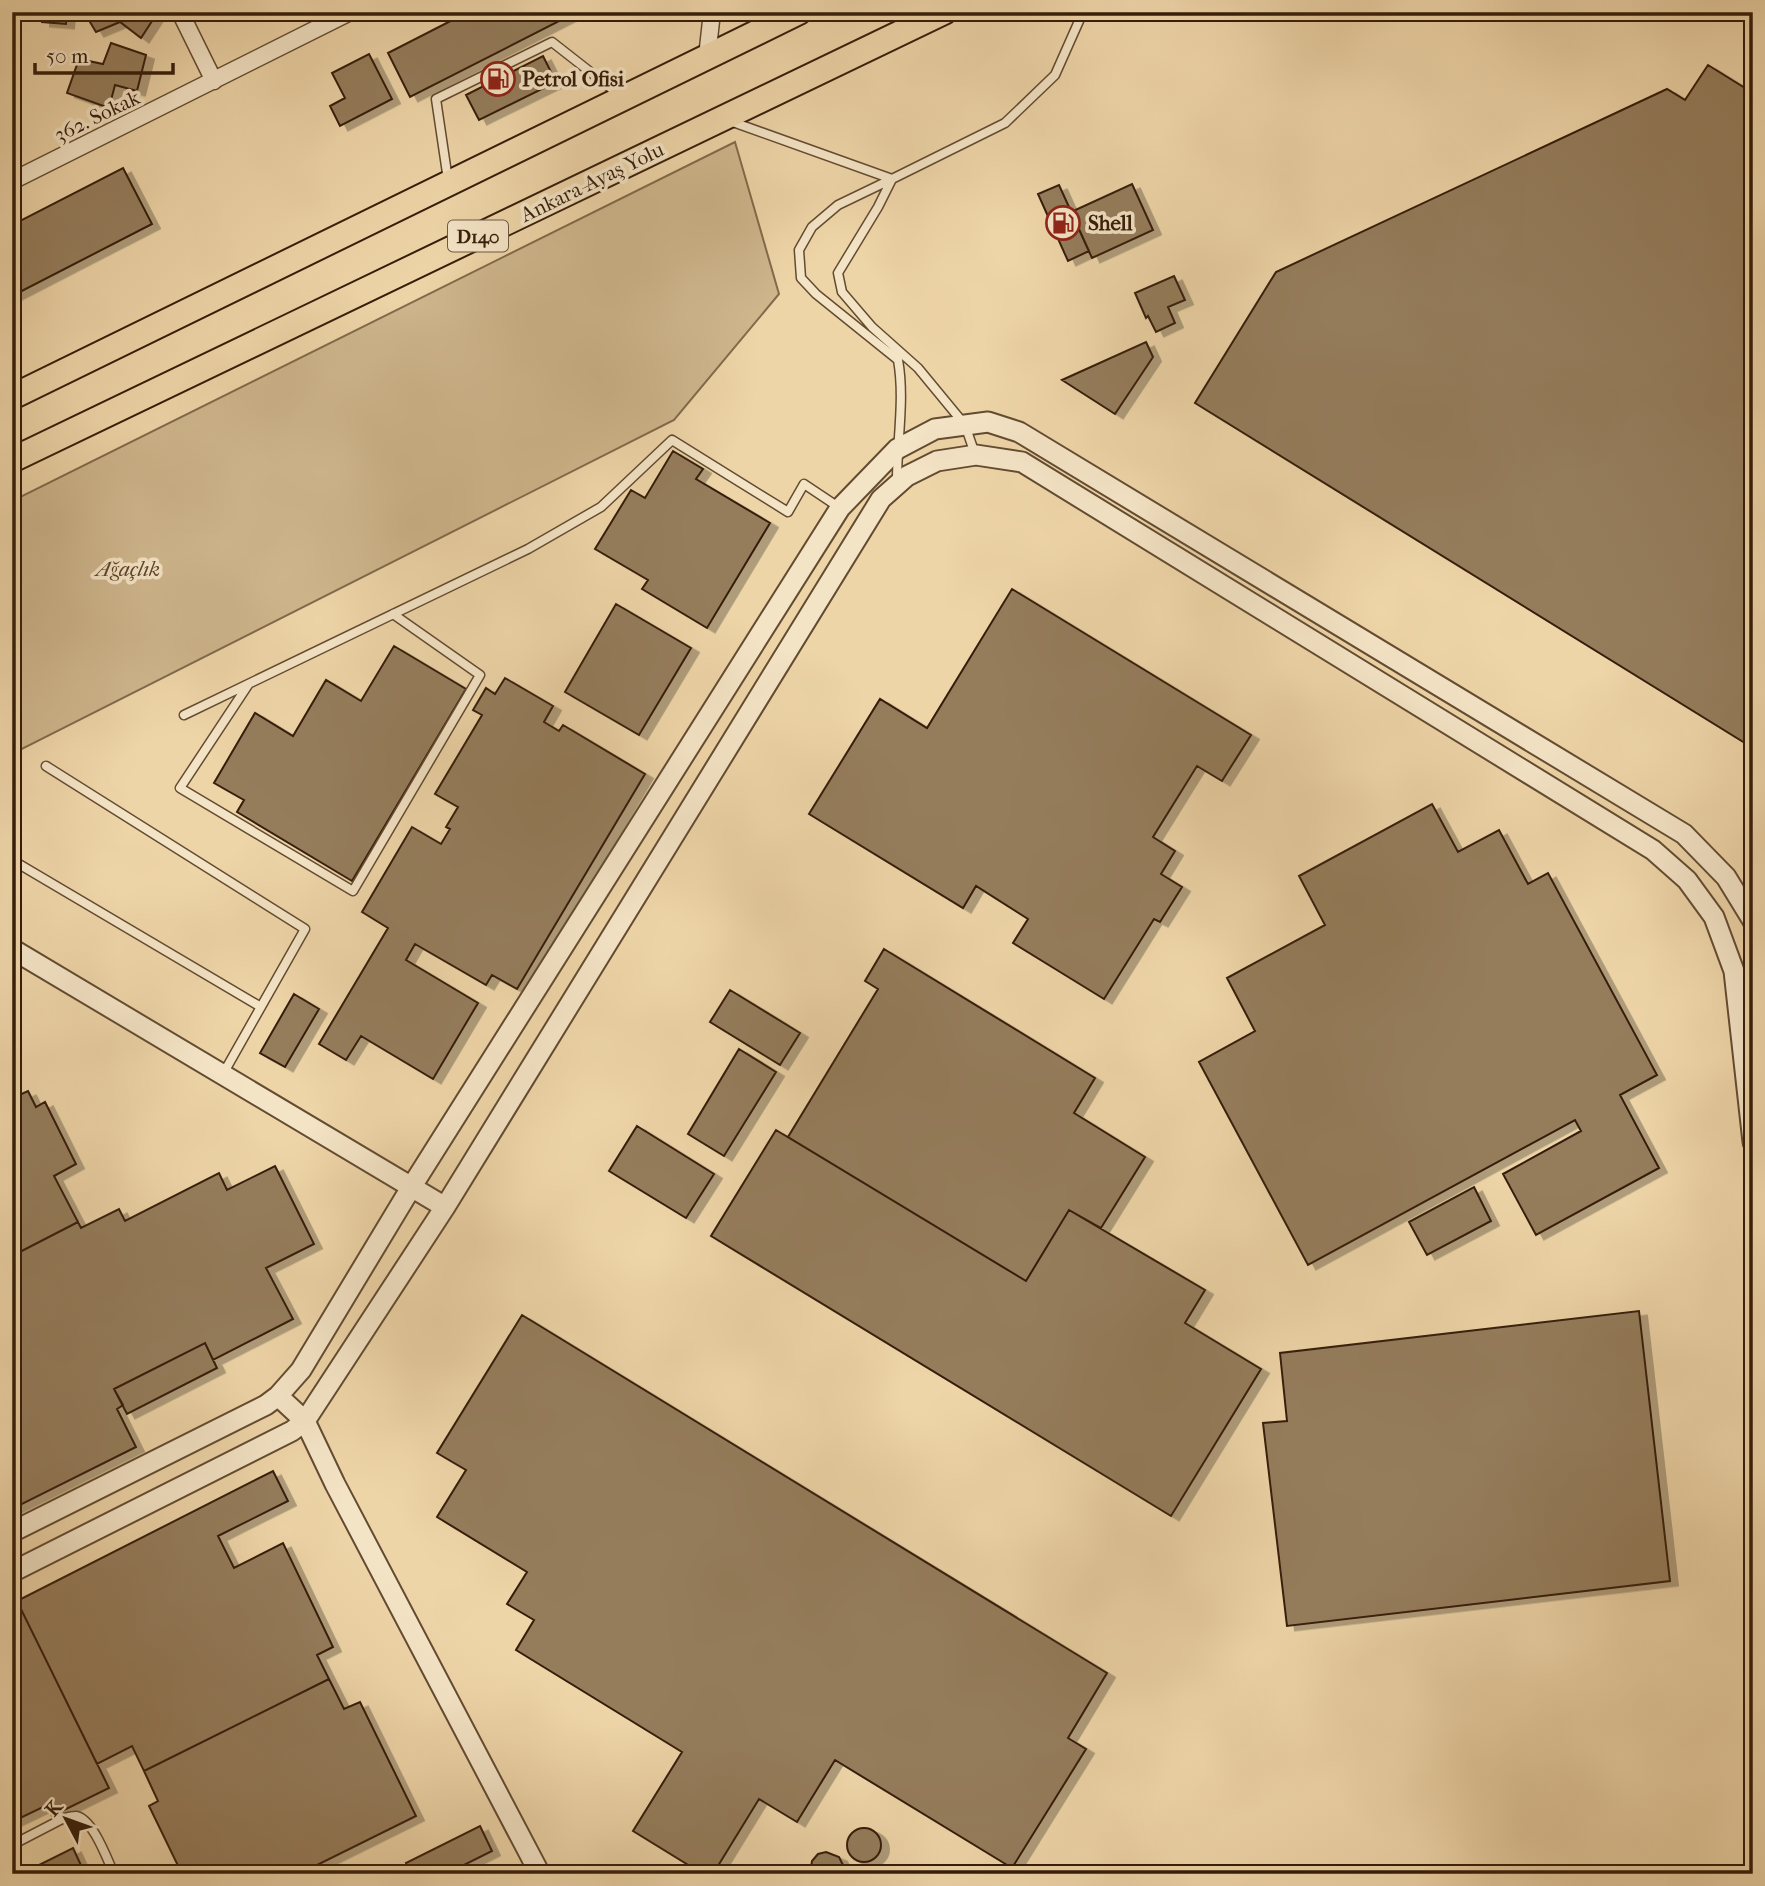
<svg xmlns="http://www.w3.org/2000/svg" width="1765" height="1886" font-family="'IM FELL French Canon',serif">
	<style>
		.green { fill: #cfb68d; stroke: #826a4b; stroke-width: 2 }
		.building { fill: #957d5c; stroke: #351d09; stroke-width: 2; filter: url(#shadow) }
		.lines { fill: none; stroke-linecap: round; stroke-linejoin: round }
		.service-casing { stroke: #634b31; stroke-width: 11 }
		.minor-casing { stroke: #634b31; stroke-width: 19 }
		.tertiary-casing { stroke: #634b31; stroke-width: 23 }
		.trunk-casing { stroke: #351d09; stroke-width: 28 }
		.service { stroke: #f4e4c6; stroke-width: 8 }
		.minor { stroke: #f4e4c6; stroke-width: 16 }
		.tertiary { stroke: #f4e4c6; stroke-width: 19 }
		.trunk { stroke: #eed5a8; stroke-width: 24 }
		.labels { text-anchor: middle; stroke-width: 7; stroke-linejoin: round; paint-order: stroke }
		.shield { fill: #f4e4c6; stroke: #6e5942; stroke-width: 2 }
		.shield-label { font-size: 19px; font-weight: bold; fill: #351d09 }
		.poi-label { font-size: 21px; font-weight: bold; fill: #351d09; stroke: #f4e4c6; text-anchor: start }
		.street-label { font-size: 21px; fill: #351d09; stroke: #f4e4c6 }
		.park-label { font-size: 21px; font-style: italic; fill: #5c432a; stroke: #f4e4c6 }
	</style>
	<defs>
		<filter id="shadow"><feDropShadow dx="8" dy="4.5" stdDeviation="0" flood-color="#0004"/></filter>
	</defs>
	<rect width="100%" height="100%" fill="#eed5a8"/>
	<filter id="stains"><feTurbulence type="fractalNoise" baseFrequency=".00286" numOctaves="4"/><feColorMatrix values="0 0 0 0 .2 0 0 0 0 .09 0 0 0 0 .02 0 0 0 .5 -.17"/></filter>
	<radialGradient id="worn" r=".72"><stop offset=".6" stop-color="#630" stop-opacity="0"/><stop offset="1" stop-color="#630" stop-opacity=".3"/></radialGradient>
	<path class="green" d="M735,142l44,152 -105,126 -662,334v-253z"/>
	<path class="building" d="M42,12h25l-1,12 -24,-2z
		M84,12h68l4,3 -15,23 -21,-16 -24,10z
		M468,12h102l1,3 -161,82 -22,-44z
		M111,43l35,12 -9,36 -22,-6 -6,23 -42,-15 12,-34 24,5z
		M369,54l23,45 -52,27 -10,-20 15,-8 -13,-25z
		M543,56l13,26 -77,38 -13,-25z
		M1708,65l45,28v5l-4,6 4,3v641l-558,-345 81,-131 391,-183 18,11z
		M123,168l29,56 -140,72v-71z
		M1132,184l21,46 -61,28 -21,-46z
		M1059,185l30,66 -21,10 -30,-67z
		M1174,276l11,24 -17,7 7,16 -19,9 -8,-16 -2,2 -11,-25z
		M1146,342l7,15 -38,57 -53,-34z
		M673,451l30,18 -7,10 74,44 -63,105 -65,-39 6,-9 -53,-31 36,-59 14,8z
		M1012,589l239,146 -29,46 -25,-15 -44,71 22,14 -14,23 21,13 -22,35 -6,-3 -50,80 -91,-56 15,-24 -52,-33 -13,22 -154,-94 71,-115 47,29z
		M616,604l75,44 -52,87 -74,-43z
		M394,646l72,43 -114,192 -115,-69 7,-12 -30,-17 41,-70 38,23 33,-56 35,21z
		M505,678l48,28 -9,16 15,9 4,-6 82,49 -128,215 -25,-14 -6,10 -71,-41 -9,16 72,43 -45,76 -72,-43 -15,24 -27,-16 69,-116 -26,-16 50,-85 29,17 9,-15 -4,-2 12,-20 -23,-13 47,-79 -9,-5 13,-22 9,6z
		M1432,804l26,48 41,-22 29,54 20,-11 109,202 -37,20 39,73 -123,67 -33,-61 78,-43 -6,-11 -267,145 -109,-203 56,-31 -28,-53 98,-53 -26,-49z
		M884,949l211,129 -21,35 71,44 -44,71 -32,-18 -43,71 -238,-144 90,-148 -13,-8z
		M730,990l70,43 -20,32 -70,-43z
		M294,994l25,15 -34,58 -25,-14z
		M739,1049l37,23 -52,84 -36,-22z
		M28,1091l8,16 9,-5 31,62 -22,12 24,46 -66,34v-164l3,5z
		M637,1126l77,48 -28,44 -77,-47z
		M776,1130l250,151 43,-71 136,80 -20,33 76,46 -90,147 -460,-280z
		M275,1166l39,78 -48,24 27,51 -80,41 -8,-17 -91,46 9,16 -6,4 19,38 -124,62v-253l66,-34 3,6 38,-19 6,12 94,-48 8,17z
		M1474,1187l17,34 -64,34 -18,-33z
		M1639,1311l31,270 -383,45 -24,-203 24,-2 -7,-68z
		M522,1315l585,358 -39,65 18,11 -74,119 -177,-108 -38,62 -38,-23 -46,75h-10l-70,-43 49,-79 -166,-102 18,-30 -27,-16 20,-32 -90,-55 29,-47 -29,-17z
		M205,1343l12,25 -90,46 -13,-25z
		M273,1471l15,30 -70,35 16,32 49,-25 50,104 -16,8 12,24 -185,92 -12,-25 -35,18 -80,-163z
		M14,1595l95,193 -57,28 -5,-11 -35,17v-226z
		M329,1679l15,30 16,-7 56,114 -117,58h-117l-33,-68 9,-5 -14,-30z
		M480,1826l12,25 -46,23h-35l-5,-11z
		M847 1845a17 17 0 1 1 34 0a17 17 0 1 1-34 0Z
		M73,1848l12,26h-64z
		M826,1852l13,5 4,8v9h-33l2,-13 6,-7z"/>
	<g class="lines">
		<g class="service-casing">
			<path id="service" d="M730,121l162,58 113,-56 50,-48 28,-63
				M892,179l-54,26 -26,22 -13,23 2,28 15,16 82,66c7,39 -1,80 -1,120
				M892,179l-14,28 -40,66 4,19 30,35 46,41 47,57 10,29
				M448,180l-12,-81 116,-57 69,54
				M248,685l-68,103 173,103 127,-216 -87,-61
				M184,715l344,-166 73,-42 71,-67 116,72 16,-28 36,24
				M46,766l259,163 -82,145
				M12,860l249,147
				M12,1845l52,-27c4,-1 8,-2 12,-2 17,3 31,43 38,58"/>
		</g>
		<g class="minor-casing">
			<path id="minor" d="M180,12l34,69
				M707,57l5,-45
				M12,181l338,-169"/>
		</g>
		<g class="tertiary-casing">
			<path id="tertiary" d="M12,949l433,258
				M278,1396l27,25 30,63 205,390
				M12,1532l254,-127 12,-9 23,-26 111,-184 428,-678 57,-59 38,-20 53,-7 31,10 665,402 42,43 27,44
				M12,1572l280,-141 13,-10 140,-214 436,-708 26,-23 30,-15 39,-6 46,7 631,388 34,30 27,37 20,54 19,171"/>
		</g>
		<g class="trunk-casing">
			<path id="trunk" d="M12,397l787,-385
				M12,460l932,-448"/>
		</g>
		<use href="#service" class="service"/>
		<use href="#minor" class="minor"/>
		<use href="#tertiary" class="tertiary"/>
		<use href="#trunk" class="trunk"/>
	</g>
	<defs>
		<g id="fuel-ring" transform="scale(1.75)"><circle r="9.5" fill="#f4e4c6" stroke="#8f2418" stroke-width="1.5"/><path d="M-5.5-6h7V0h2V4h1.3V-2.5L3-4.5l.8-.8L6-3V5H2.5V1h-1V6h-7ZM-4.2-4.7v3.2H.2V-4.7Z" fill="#8f2418"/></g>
	</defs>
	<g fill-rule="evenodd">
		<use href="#fuel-ring" x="498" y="79"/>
		<use href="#fuel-ring" x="1063" y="223"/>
	</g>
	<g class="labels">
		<rect class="shield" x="448" y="220.5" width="60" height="31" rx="5"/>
		<g class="shield-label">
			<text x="478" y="243">D140</text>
		</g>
		<g class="poi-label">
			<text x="522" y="86">Petrol Ofisi</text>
			<text x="1088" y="230">Shell</text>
		</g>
		<g class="street-label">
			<text transform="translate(97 116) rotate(-26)" y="7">362. Sokak</text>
			<text transform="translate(592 182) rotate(-26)" y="7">Ankara-Ayaş Yolu</text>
		</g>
		<g class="park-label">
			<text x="128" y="576">Ağaçlık</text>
		</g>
	</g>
	<rect width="1765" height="1886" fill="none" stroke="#eed5a8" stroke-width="42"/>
	<rect x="14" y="14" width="1737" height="1858" fill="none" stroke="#351d09" stroke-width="3.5"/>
	<rect x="21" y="21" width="1723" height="1844" fill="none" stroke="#351d09" stroke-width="2"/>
	<g transform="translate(66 1819) rotate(311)" stroke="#f4e4c6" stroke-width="5" paint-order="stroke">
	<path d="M0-5L12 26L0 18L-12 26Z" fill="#351d09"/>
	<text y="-10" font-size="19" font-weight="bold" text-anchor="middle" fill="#351d09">K</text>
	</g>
	<path d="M35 63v10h138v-10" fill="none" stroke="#351d09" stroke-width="3.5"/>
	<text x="46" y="63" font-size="21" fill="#351d09" stroke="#f4e4c6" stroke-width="5" paint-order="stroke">50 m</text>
	<rect width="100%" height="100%" filter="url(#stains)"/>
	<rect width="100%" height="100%" fill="url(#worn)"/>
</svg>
